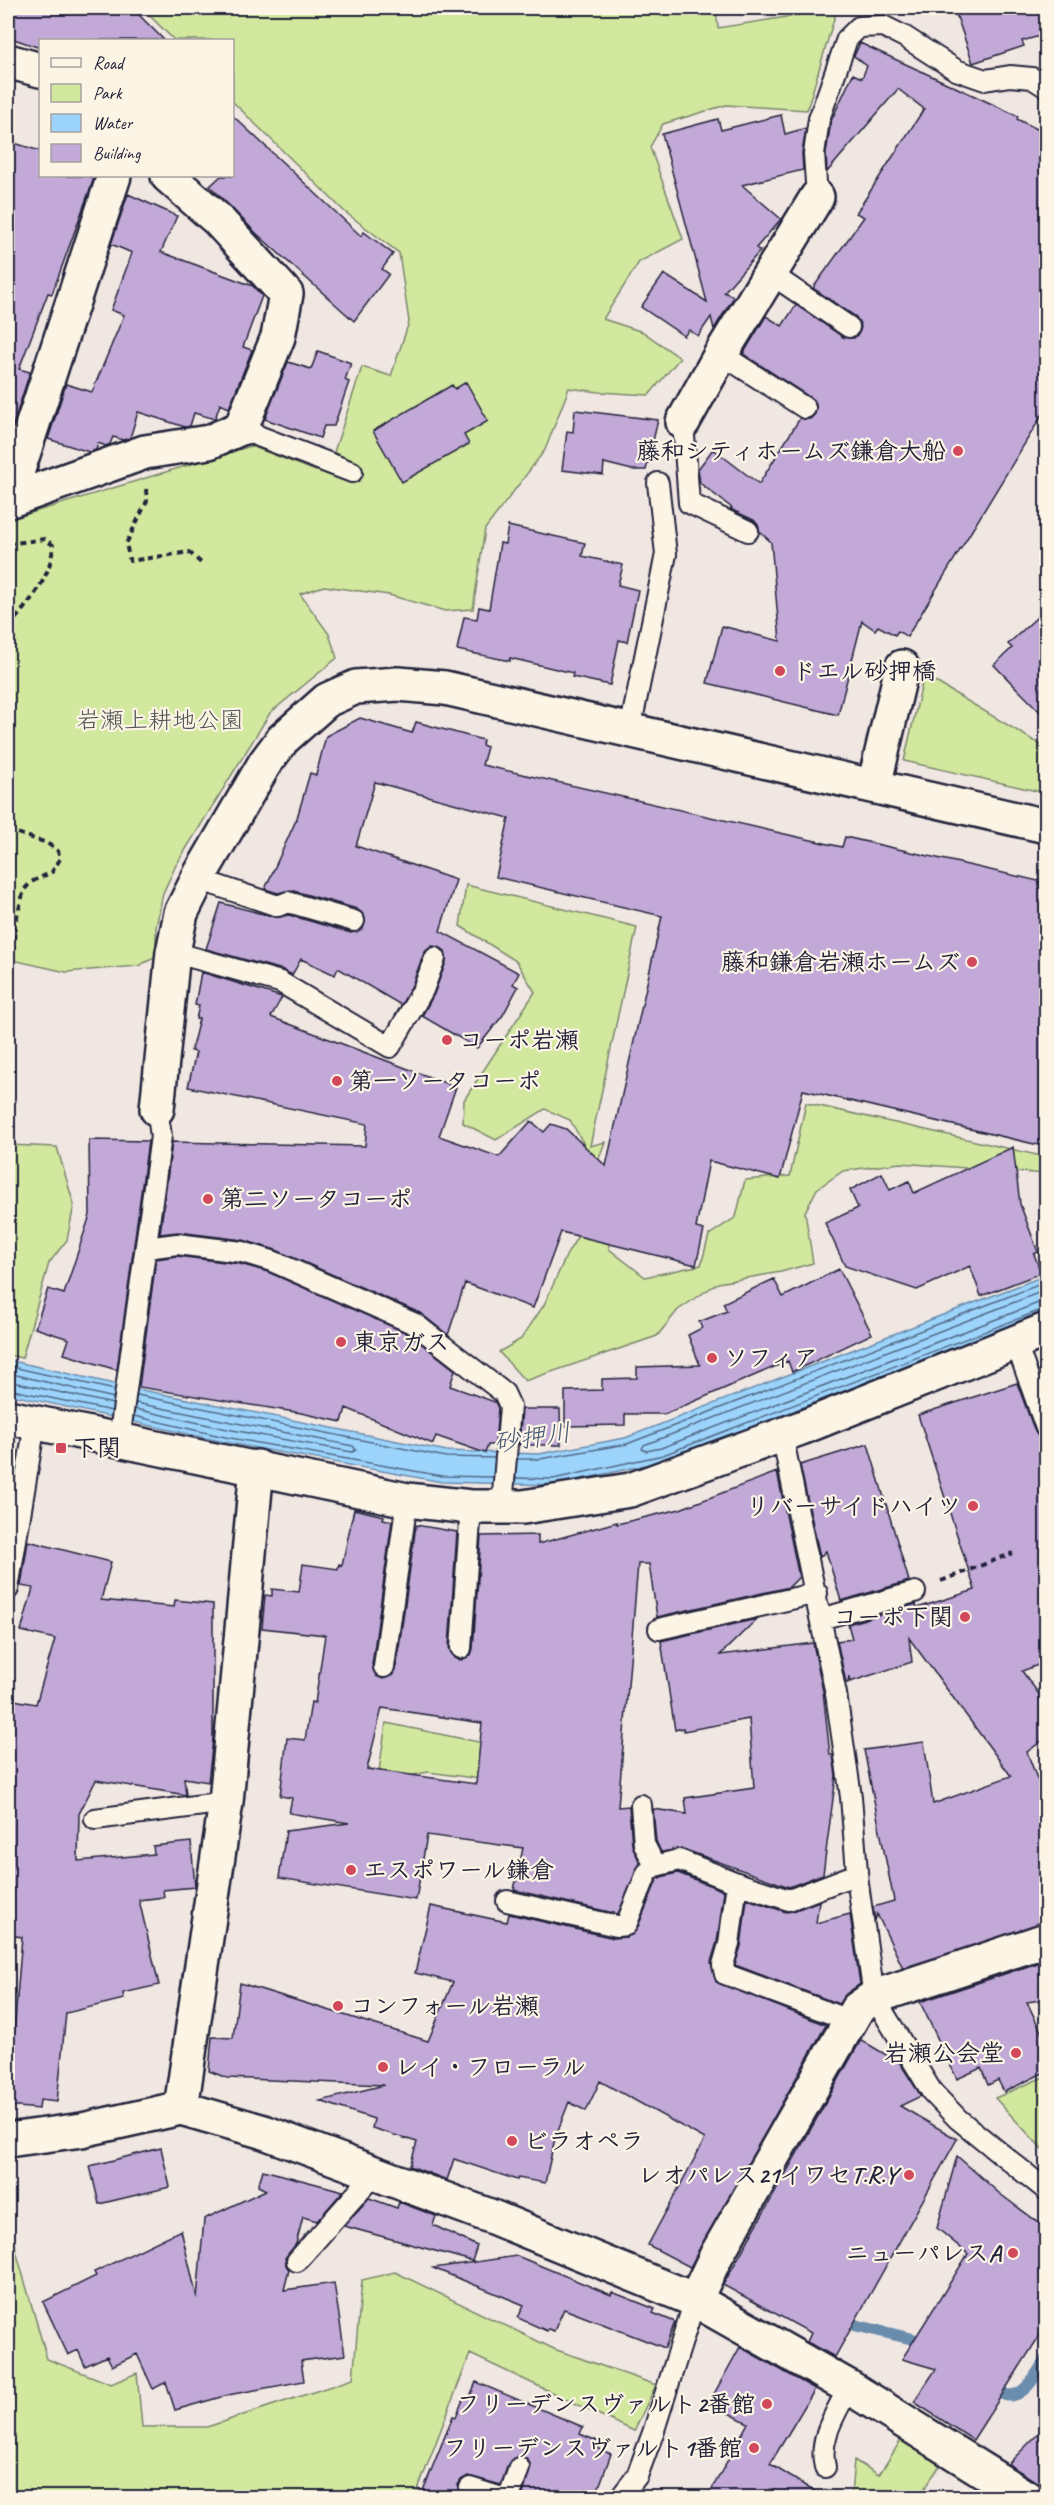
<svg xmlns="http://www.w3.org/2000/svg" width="1054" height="2505" font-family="Caveat,'Klee One',sans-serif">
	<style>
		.green { fill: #d1e89e; stroke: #7a856c; stroke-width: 1.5 }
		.water { fill: #9cd4fb; stroke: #6b8dae; stroke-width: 1.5 }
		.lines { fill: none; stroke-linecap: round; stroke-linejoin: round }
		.shore { stroke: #536988; stroke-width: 1.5 }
		.stream { stroke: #6b8dae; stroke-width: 12 }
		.building { fill: #c2a9d8; stroke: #22223b; stroke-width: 1.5; fill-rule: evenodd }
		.service-casing { stroke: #22223b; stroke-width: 24 }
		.minor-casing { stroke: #22223b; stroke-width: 38 }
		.tertiary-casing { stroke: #22223b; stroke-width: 38 }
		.path { stroke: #22223b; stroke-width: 4; stroke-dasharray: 6 4.5; stroke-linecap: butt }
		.service { stroke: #fcf5e5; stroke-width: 20 }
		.minor { stroke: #fcf5e5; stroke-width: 33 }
		.tertiary { stroke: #fcf5e5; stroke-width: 33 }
		.poi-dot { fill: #d1495b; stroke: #fcf5e5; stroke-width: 2 }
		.labels { text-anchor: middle; stroke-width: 4.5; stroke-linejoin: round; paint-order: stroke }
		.poi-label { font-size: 24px; font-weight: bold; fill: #22223b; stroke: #fcf5e5; text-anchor: start }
		.park-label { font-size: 24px; fill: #4e5454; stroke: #fcf5e5 }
		.water-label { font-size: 26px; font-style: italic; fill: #475775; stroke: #fcf5e5 }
	</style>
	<rect width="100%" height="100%" fill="#f0e6e2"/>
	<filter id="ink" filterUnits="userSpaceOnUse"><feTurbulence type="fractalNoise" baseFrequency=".0167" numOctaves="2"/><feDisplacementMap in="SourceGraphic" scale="12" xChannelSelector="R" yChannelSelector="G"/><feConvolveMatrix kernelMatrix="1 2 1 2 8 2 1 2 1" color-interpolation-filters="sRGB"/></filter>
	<g filter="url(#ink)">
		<path class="green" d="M142,8h574l2,20 119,-19 -30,101 -81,-5 -63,19 -13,23 33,92 -44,23 -36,57 40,13 37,26 -31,37 -50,-3 -30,-4 -24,62 -60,79 -12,80 -28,2 -56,-16 -65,-9 -24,8 29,40 8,24 -67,55 -94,152 -13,28 -7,34v30l-18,9 -72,6 -58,-13v-439l243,-74 65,25 18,-19 28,-85 29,9 18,-54 -10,-69 -54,-41 -112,-110 -1,-62h-58z
			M924,675l122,73v45l-142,-32z
			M466,885l171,42 -47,219 15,-4 -7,19 8,39 3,49 36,28 56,-12 8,-30 27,-18 9,-37 45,-4 16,-73 240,54v17l-146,-11 -57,8 -26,18 -12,23 8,51 -32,9 -63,11 -40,27 -21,26 -132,45 -26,-29 22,-13 23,-34 23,-51 11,-18 8,-88 -16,-28 -25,-11 -49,31 -33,-17 1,-23 71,-108 -19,-31 -56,-35z
			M8,1145l49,2 17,58 -7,35 -18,23 -27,95 -14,-3z
			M386,1723l160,33 -12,30 -106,-14 -15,3 -35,3z
			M1046,2076v77l-51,-55z
			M8,2223l39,136 64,25 26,-11 5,54h65l146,-48 9,-99 33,-8 159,77 102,36 -22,46 -164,-77 -55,143h-407z
			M901,2440l39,25 -21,32h-68l3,-37 25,15z"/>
		<path class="water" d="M1046,1275v38l-381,148 -111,24 -112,-3 -218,-40 -216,-48v-34l124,28 315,63 92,3 86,-16z"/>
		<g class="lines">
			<path class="shore" d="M1046,1290l-402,155 -2,4 4,2 15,-3 385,-148
				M8,1366l107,24
				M8,1373l106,25
				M8,1381l105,23
				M8,1389l104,22
				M137,1395l309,62 49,1
				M135,1409l92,20 125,23 4,-2 -3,-4 -217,-43
				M134,1416l91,21 217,39 51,1
				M517,1459h23l87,-15 419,-162
				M516,1478l37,1 110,-24 383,-147"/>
			<path class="stream" d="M838,2320l4,2 79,19 6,4
				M990,2385c4,3 11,9 16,10 19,4 32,-24 40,-36"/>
		</g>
		<path class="building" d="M8,8h124l32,32h-124v8l-32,-11z
			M954,8h93v26l-25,7 2,5 -51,17z
			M860,43l158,73 -1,3 30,15v273l-140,230 -9,-6 -3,4 -17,-9 -3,4 -13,-9 -24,94 -131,-32 15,-57 58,15 -9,-99 -11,-10 -2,-7 -4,-5 -24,-11 2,-1 -32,-25 -2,-14 15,-20 46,35 41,-66 10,1 5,-5 1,-11 -5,-5 -68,-44 23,-38 16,10 14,-21 47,32 11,1 5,-5 2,-6 -5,-10 -43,-29 51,-71 -8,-4 68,-104 -26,-20 -71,83 -1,-18 5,-33 22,-47 9,4 5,-12 -13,-10z
			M232,115l129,121 3,-4 29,22 -11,15 7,5 -35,47 -98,-88 -46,-47 11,-10h11z
			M781,115l4,19 21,-6 -4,25 1,17 -61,15 39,34 -25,29 4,3 -36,41 10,5 -20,32 -3,-12 -13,19 -9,-6 -5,6 -43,-29 23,-33 43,28 -45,-168 56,-15 3,11z
			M8,141l32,10v25h47l7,2 -42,116 -4,-1 -29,76 11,3 -18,56 -4,-2z
			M128,194l49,22 -16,36 92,34 9,10 -19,51 9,3 -23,58 -9,-4 -5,15 -21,-6 -4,13 -5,1 -47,-15 -8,26 -7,2 -10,-3 -3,7 -4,2 -8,-3 -2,7 -7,2 -41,-13 18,-55 26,8 32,-77 -13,-5 21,-57 -21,-9z
			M318,351l33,12 -6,17 4,2 -15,44h-10l-4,12 -55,-19 23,-57 23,7z
			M466,382l22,39 -24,14 5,9 -67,38 -29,-51 79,-46 3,4z
			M575,410l83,10 -12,50h-14l-28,-7 -1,12 -41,-5 5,-39 6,1z
			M508,526l77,17 -3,13 41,9 -5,20 20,5 -11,52 -8,-2 -9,45 -38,-8 1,-4 -63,-15v3l-53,-11 7,-33 13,2 2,-12 10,2 11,-66 5,1z
			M1047,608v111l-53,-54 18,-17 -4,-4z
			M360,718l52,15 4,-11 67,18 -1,5 5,2 -5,18 360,82 3,-10 202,46v264l-244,-57 -23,89 -71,-18 -13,67 8,2 -8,35 -135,-33 -28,76 -68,-25 -17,52 -28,-22 -144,-63 -33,-10 -65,-8 -18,2 12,-92 193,4 2,-22 -179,-37 8,-35 -5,-1 8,-32h-3l3,-13 -4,-1 6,-33 81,25 -11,20 185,70 -17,49 60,21 32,-36 13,11 7,-8 15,5 40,37 56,-250 -166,-39 13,-59 -134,-36 -19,64 100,34 -16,51 79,42 -6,11 5,3 -15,28 -26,33 -55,-32 12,-22 12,-32 -1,-11 -6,-4 -7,-1 -8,7 -12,32 -11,20 -63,-37 -3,7 -34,-16 -9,16 -9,-5 -77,-21 15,-46 53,14 15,-2 62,18 12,-4 2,-11 -8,-9 -66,-19 -13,3 -13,-4 32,-71 13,-45 6,2 10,-39z
			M89,1140l59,1 -31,229 -53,-16 5,-15 -34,-11 13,-39 16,5 26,-79z
			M1013,1147l7,57 18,48 -4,2 7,19 -60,23 -11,-30 -53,24 -72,-24 -20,-43 33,-15 -8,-18 32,-17 8,17 19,-9 5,12z
			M177,1256l63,8 28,8 141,62 46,36 -5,16 45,16 3,6 -3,37h-7l-3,8 -49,-17 -3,8 -87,-36 -4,14 -41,-9 -162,-26 17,-128z
			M839,1269l33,65 -80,38 -4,-11 -123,53h-40v11l-60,1v-35l37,-1v-11l35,-1v-11l63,-2 -12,-30 14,-7 -3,-6 28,-11 -4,-8 51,-24 9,18z
			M1017,1383l18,49 4,5 8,3 -1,222 -24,9 25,34v32l-20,15 20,53v117l-144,46 -26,-54 -2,7 -2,-14 21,-6 -30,-151 60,-8 9,62 78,-28 -102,-138 3,24 -62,20 -1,-6 -1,7h-2l-9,-42 15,-2 -4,-15 68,-20 1,4 58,-18 -57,-175z
			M522,1409h38l1,36h-42z
			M868,1444l41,137 -68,20 -15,-50 -6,6 -20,-92z
			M777,1472l22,105 -10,10 -132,30 -8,-53h-11l-20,243 11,-1 3,39 8,18 -22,51 -104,-24 9,-42 -96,-13 -11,65 -137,-22 7,-47 63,-8 -60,-10 3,-15 -12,-2 7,-58 18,2 6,-38 4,1 10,-68 -63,-7 3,-33 7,1v-7l27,3 4,-28 35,5 1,-5 3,1 12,-56 30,7 -1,3 9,2 -20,144 4,11 7,3 10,-4 3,-6 20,-144 41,7 -8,115 5,11 7,2 10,-5 2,-6 8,-113 57,-1v9l79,-22v2l63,-15zM382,1708l100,15 -6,61 -109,-15z
			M28,1541l83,21 -10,38 73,7 1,-7 38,4v135l-5,43 -24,-4 2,17 -90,-15 -17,34 -1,47 76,-7 -1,-8 38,-4 4,45 -32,3 1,7 -25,3 20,85 -36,8 1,6 -58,14 -9,89 -17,-2 -1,9 -31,-3 14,-169 -14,-2v-236l28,5 19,-65 -34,-8 12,-43 -12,-2z
			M757,1619l-37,36 93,-12 10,48 7,64h3l3,21 -13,98 -34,13 -106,-38 -22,3 -5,-11 -3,-32 34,5 -2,-16 69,-10 -5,-69 -65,12 -1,-3 -8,2 -14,-89z
			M678,1873l46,18 -7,51 -6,20 5,20 110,43 -136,242 -42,-22 57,-106 -105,-58 -14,30 -17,-9 -14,36 -10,45 -27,-5 -1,2 -63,-21 -7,21 -37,-14 7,-24 -45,-14 2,-9 -54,-18 64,-16 -157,-7 -18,-7 3,-34 21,1 7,-55 188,58 25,-59 -38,-9 16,-67 76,16 2,-8 105,24 13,-1 10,-8 20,-49 4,-3z
			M747,1899l39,13 7,-1 26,-10 -3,22 34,-9 10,70 -14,10 -7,10 -104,-39 6,-19z
			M1047,1960v39l-20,3 20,42v27l-43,21 -6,-12 -10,5 -7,-17 -24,11 -37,-77z
			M861,2040l39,23 21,33 -21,10 57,33 -122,218 -28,-15 4,-9 -88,-48z
			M161,2148l9,39 -71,17 -9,-38z
			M957,2156l43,38 47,35v95l-74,116 -59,-38 22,-33 -34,-10 66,-105 -31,-26z
			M263,2170l80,21 -26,30 -14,-4 -7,27 -11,14 1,7 3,5 -5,20 50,-7 11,72 -44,6 3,20 -76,14 -53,15 -9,-28 -13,7 -16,-35 -25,12 -5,-10 -22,10 -7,-16 -10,5 -25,-53 53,-26 -2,-4 87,-42 16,68 7,-79 62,-29 -8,-4z
			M369,2198l28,10 2,-6 37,14 -3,9 44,21 -5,15 -128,-35z
			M517,2256l94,39 1,-3 43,17 -2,4 22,9 -10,26 -101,-39 -10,22 -6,-2 -1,2 -29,-13 6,-13 -91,-37z
			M740,2347l75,42 -45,75 55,34h-118l41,-75 -39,-20z
			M476,2382l107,45 -3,7 22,9 -3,6 12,5 -16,44h-73l9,-32 -3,-6 -11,-4 -9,8 -7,21 -33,-9 -7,4 -3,5v6l5,7h-43l33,-82 3,1 8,-20 5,2z
			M1047,2425v73h-1l-3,-9 -6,-7 -29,-18z"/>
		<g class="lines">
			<g class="service-casing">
				<path id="service" d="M817,197l-3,-43 5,-35 28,-80 12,-12 24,-1 22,11 51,33 29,10 25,-4 22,2 14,9
					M771,274l78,53
					M721,354l84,54
					M683,422l6,81 59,28
					M241,428l12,6 99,38
					M630,730l36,-176 -8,-71
					M198,879l80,27 10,-4 66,19
					M173,952l107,30 110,65 33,-57 12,-32
					M146,1248l31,-4 65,8 30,9 143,63 89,69 6,13 -8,101
					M1016,1343l30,85
					M121,1426l40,-290 -4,-27
					M782,1435l54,259 15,103 7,87 16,113 58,95 26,27 88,71
					M8,1589l27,-166
					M821,1619l94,-27
					M659,1629l158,-36
					M461,1648l10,-141
					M384,1667l23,-167
					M641,1805l3,39 11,22
					M95,1819l131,-17
					M737,1883l-8,61 -6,21 2,9 126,47
					M507,1901l110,25 9,-1 21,-52 8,-7 24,-6 58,23 52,17 68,-26
					M297,2261l79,-89
					M825,2467c-7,-29 11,-54 24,-80
					M470,2488l32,10
					M509,2498l10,-30
					M620,2498l17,-22 16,-43 42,-133"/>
			</g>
			<g class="minor-casing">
				<path id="minor" d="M8,61l32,9
					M683,422l38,-68 96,-157
					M8,500l106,-324
					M8,501l137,-49 64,-10 32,-14 37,-91 8,-43 -69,-75 -49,-43
					M874,786l28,-119
					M157,1109l16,-157 8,-39 20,-40 64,-110 18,-24 44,-39 29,-13 42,-3 47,4 601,138
					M181,2108l45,-306 31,-335
					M8,2140l74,-10 99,-22 83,24 226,84 205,84 154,87 178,111
					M695,2300l22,-46 140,-245 17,-12 172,-57"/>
			</g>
			<g class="tertiary-casing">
				<path id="tertiary" d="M8,1417l399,83 64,7h52l107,-17 171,-62 245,-98"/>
			</g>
			<path class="path" d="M146,489l1,12 -21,43 4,17 59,-9 12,11
				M8,544l37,-5 8,6c-2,35 -25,58 -45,83
				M8,830l39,13 11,8 2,8 -8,13 -21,10 -7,8 -9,34 -2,26 -5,10
				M941,1581l72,-28"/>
			<use href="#service" class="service"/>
			<use href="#minor" class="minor"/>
			<use href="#tertiary" class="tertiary"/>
		</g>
	</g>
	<g class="poi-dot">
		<circle cx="958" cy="451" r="6"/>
		<circle cx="780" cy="671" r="6"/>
		<circle cx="972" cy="962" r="6"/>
		<circle cx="447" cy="1040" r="6"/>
		<circle cx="337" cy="1081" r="6"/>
		<circle cx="208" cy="1199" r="6"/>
		<circle cx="341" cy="1342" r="6"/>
		<circle cx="712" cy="1358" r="6"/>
		<rect x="55" y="1442" width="12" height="12" rx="3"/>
		<circle cx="973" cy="1506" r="6"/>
		<circle cx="965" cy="1617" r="6"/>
		<circle cx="351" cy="1870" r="6"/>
		<circle cx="338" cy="2006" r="6"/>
		<circle cx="1016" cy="2053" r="6"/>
		<circle cx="383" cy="2067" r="6"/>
		<circle cx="512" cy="2141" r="6"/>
		<circle cx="909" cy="2175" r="6"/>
		<circle cx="1013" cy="2253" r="6"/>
		<circle cx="767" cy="2404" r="6"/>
		<circle cx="754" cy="2448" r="6"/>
	</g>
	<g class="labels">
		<g class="poi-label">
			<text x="946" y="459" text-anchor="end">藤和シティホームズ鎌倉大船</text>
			<text x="792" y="679">ドエル砂押橋</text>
			<text x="960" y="970" text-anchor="end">藤和鎌倉岩瀬ホームズ</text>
			<text x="459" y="1048">コーポ岩瀬</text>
			<text x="349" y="1089">第一ソータコーポ</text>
			<text x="220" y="1207">第二ソータコーポ</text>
			<text x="353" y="1350">東京ガス</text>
			<text x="724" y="1366">ソフィア</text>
			<text x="73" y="1456">下関</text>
			<text x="961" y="1514" text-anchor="end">リバーサイドハイツ</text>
			<text x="953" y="1625" text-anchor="end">コーポ下関</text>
			<text x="363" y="1878">エスポワール鎌倉</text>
			<text x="350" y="2014">コンフォール岩瀬</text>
			<text x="1004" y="2061" text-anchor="end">岩瀬公会堂</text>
			<text x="395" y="2075">レイ・フローラル</text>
			<text x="524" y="2149">ビラオペラ</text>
			<text x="897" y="2183" text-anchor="end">レオパレス21イワセT.R.Y</text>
			<text x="1001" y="2261" text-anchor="end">ニューパレスA</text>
			<text x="755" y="2412" text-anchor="end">フリーデンスヴァルト2番館</text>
			<text x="742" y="2456" text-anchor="end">フリーデンスヴァルト1番館</text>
		</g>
		<g class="park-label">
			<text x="160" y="728">岩瀬上耕地公園</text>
		</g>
		<g class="water-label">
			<text transform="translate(532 1437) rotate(-8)" y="9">砂押川</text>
		</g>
	</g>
	<rect width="1054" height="2505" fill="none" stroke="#fcf5e5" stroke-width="30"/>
	<rect x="15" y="15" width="1024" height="2475" fill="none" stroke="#22223b" stroke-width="2" filter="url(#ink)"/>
	<rect x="39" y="39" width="195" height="138" fill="#fcf5e5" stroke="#a5a1a1" stroke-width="1.5"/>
	<rect x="51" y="58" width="30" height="9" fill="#fcf5e5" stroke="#a5a1a1" stroke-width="1.5"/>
	<text x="93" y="69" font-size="18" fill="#22223b">Road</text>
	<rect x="51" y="84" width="30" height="18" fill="#d1e89e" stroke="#a5a1a1" stroke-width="1.5"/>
	<text x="93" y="99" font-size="18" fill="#22223b">Park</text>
	<rect x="51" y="114" width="30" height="18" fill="#9cd4fb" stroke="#a5a1a1" stroke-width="1.5"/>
	<text x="93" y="129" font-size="18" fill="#22223b">Water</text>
	<rect x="51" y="144" width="30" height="18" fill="#c2a9d8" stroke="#a5a1a1" stroke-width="1.5"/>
	<text x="93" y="159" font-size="18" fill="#22223b">Building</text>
</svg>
